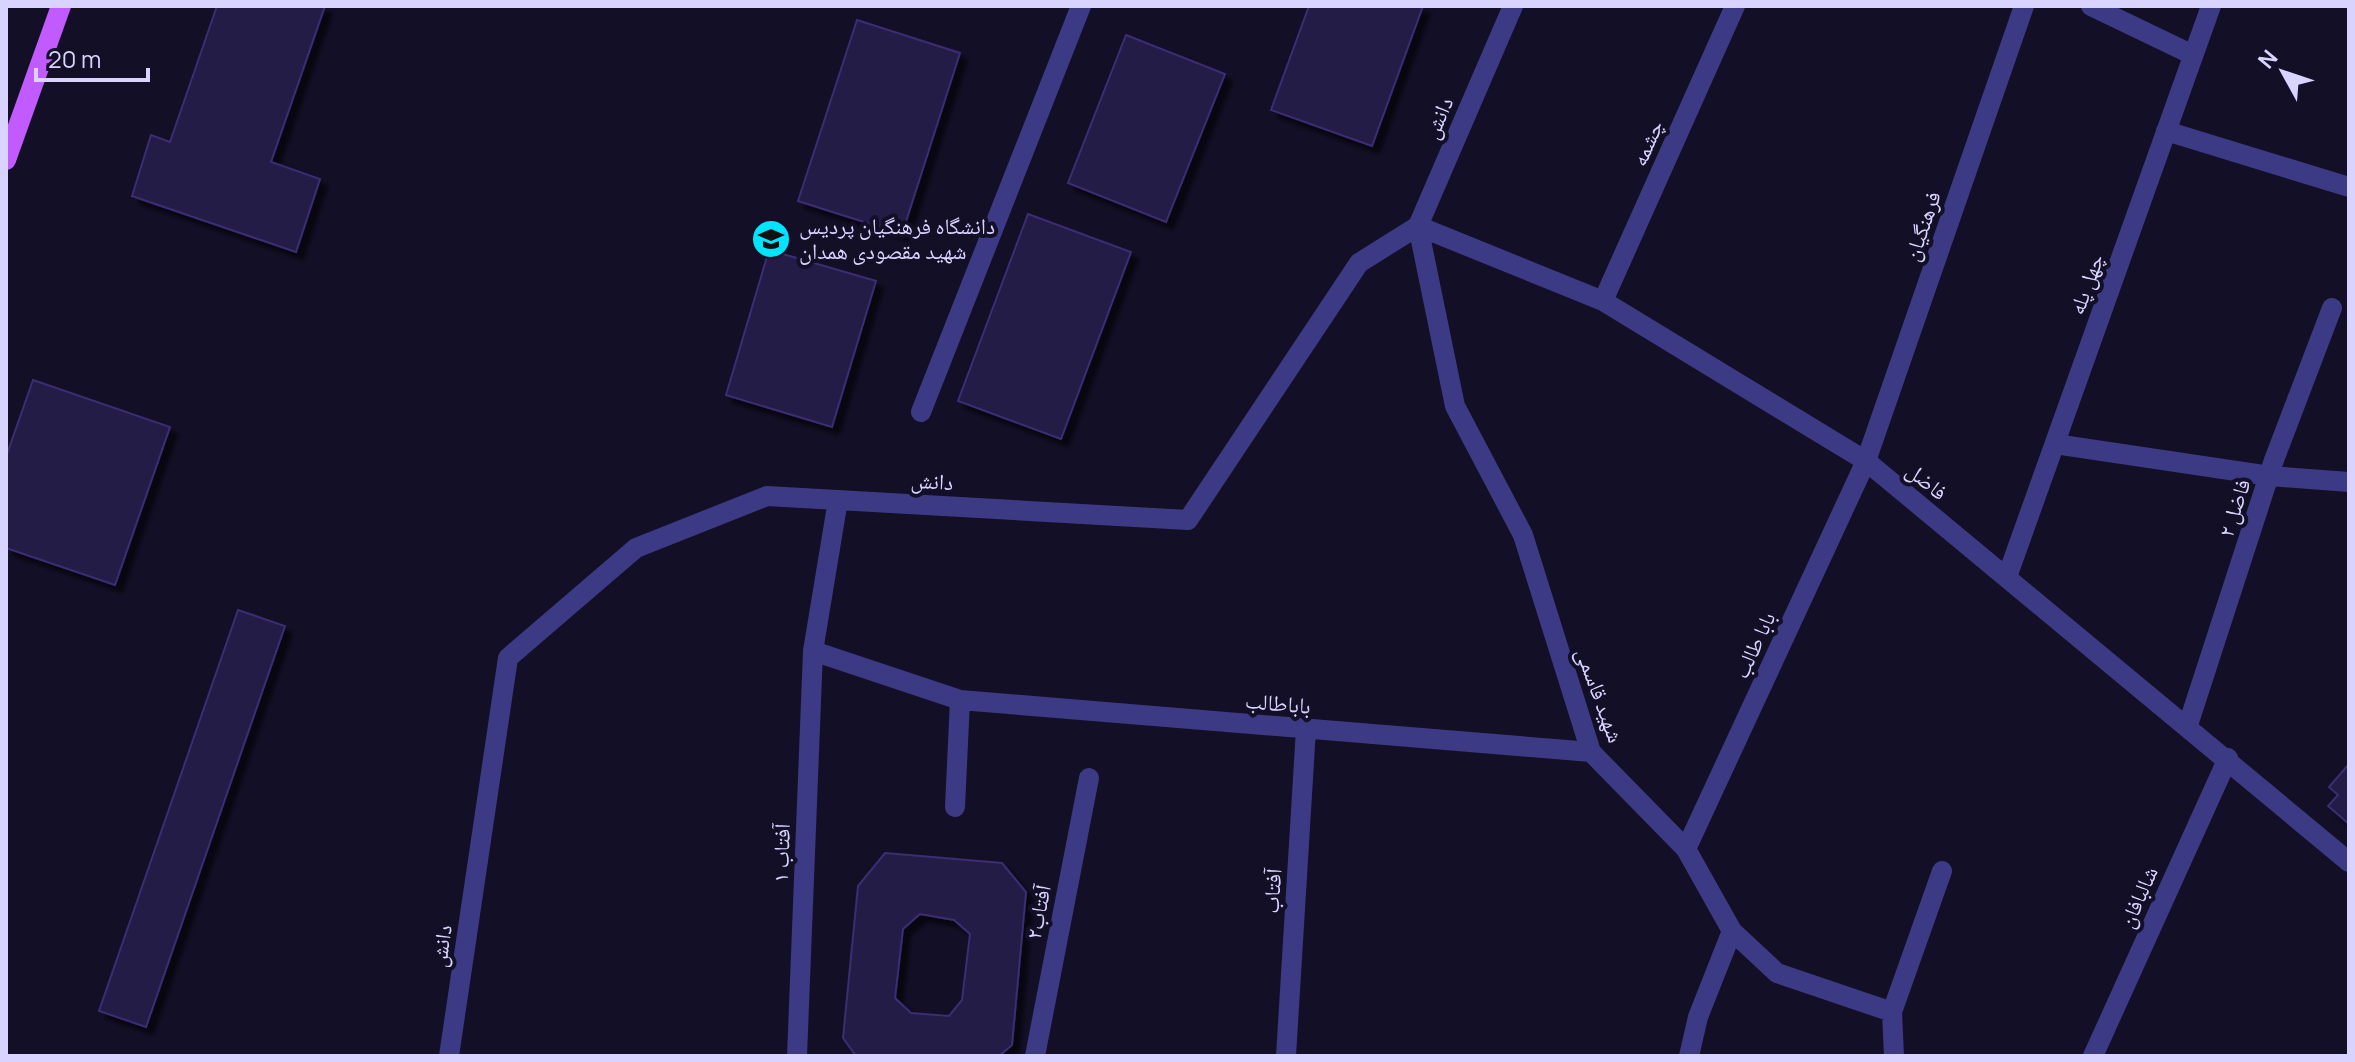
<svg xmlns="http://www.w3.org/2000/svg" width="2355" height="1062" font-family="Manrope,'Noto Naskh Arabic',sans-serif">
	<style>
		.building { fill: #241b47; stroke: #3b2d73; stroke-width: 2; fill-rule: evenodd; filter: url(#shadow) }
		.lines { fill: none; stroke-linecap: round; stroke-linejoin: round }
		.minor { stroke: #3d3a85; stroke-width: 20 }
		.major { stroke: #c25bff; stroke-width: 20 }
		.labels { text-anchor: middle; stroke-width: 8; stroke-linejoin: round; paint-order: stroke }
		.street-label { font-size: 22px; fill: #d9d4ff; stroke: #130f26 }
		.poi-label { font-size: 22px; fill: #d9d4ff; stroke: #130f26; text-anchor: start }
	</style>
	<defs>
		<filter id="shadow"><feDropShadow dx="7" dy="7" stdDeviation="2" flood-color="#0009"/></filter>
	</defs>
	<rect width="100%" height="100%" fill="#130f26"/>
	<path class="building" d="M217,6h108l-54,156 49,17 -24,73 -164,-56 19,-61 19,7z
		M1309,6h114l-51,140 -101,-36z
		M857,20l103,33 -58,181 -104,-33z
		M1126,35l99,39 -59,148 -98,-39z
		M1028,214l103,38 -70,187 -103,-38z
		M769,250l107,31 -44,146 -106,-32z
		M33,380l137,47 -55,158 -109,-37v-91z
		M238,610l47,16 -139,401 -47,-16z
		M2349,764v60l-21,-18 10,-11 -9,-8z
		M885,853l117,10 24,29 -14,153 -13,11h-143l-13,-18 15,-152zM920,914l34,6 16,14 -8,66 -13,16 -38,-3 -16,-15 8,-69z"/>
	<g class="lines">
		<path class="minor" d="M2091,6l102,49
			M2166,131l183,56
			M1418,226l185,75 263,160 483,401
			M1418,226l37,180 68,129 68,217 95,97 46,82 45,42 115,39
			M1603,301l132,-295
			M921,412l160,-406
			M2055,444l215,32 79,6
			M838,500l-25,151 147,49 631,52
			M2007,577l204,-571
			M2188,725l86,-265 58,-152
			M955,807l5,-107
			M1686,849l180,-388 158,-455
			M449,1056l59,-398 128,-110 131,-52 421,24 171,-257 59,-37 95,-220
			M797,1056l16,-405
			M1035,1056l54,-278
			M1286,1056l20,-327
			M1689,1056l9,-39 34,-86
			M1894,1056l-2,-44 50,-141
			M2093,1056l135,-298"/>
		<path class="major" d="M6,160l55,-154"/>
	</g>
	<defs>
		<g id="university-disc" transform="scale(2)"><circle r="9.5" fill="#00e5ff" stroke="#130f26"/><path d="M0-5L7-2L0 1L-7-2ZM-4 1L0 2.5L4 1V4Q0 6-4 4Z" fill="#111"/></g>
	</defs>
	<g fill-rule="evenodd">
		<use href="#university-disc" x="771" y="239"/>
	</g>
	<g class="labels">
		<g class="street-label">
			<text transform="translate(1438 118) rotate(-67)" y="8">دانش</text>
			<text transform="translate(1647 143) rotate(-66)" y="8">چشمه</text>
			<text transform="translate(1922 226) rotate(-71)" y="8">فرهنگیان</text>
			<text transform="translate(2086 284) rotate(-70)" y="8">چهل پله</text>
			<text transform="translate(932 481) rotate(3)" y="8">دانش</text>
			<text transform="translate(1927 481) rotate(39)" y="8">فاضل</text>
			<text transform="translate(2234 508) rotate(-72)" y="8">فاضل ۲</text>
			<text transform="translate(1754 645) rotate(-65)" y="8">بابا طالب</text>
			<text transform="translate(1600 695) rotate(70)" y="8">شهید قاسمی</text>
			<text transform="translate(1278 703) rotate(5)" y="8">باباطالب</text>
			<text transform="translate(781 853) rotate(-88)" y="8">آفتاب ۱</text>
			<text transform="translate(1272 891) rotate(-86)" y="8">آفتاب</text>
			<text transform="translate(2138 897) rotate(-66)" y="8">شالبافان</text>
			<text transform="translate(1038 912) rotate(-79)" y="8">آفتاب۲</text>
			<text transform="translate(441 946) rotate(-82)" y="8">دانش</text>
		</g>
		<g class="poi-label">
			<text x="799" y="234">دانشگاه فرهنگیان پردیس<tspan x="799" dy="25">شهید مقصودی همدان</tspan></text>
		</g>
	</g>
	<rect width="2355" height="1062" fill="none" stroke="#d9d4ff" stroke-width="16"/>
	<g transform="translate(2283 72) rotate(310)" stroke="#130f26" stroke-width="6" paint-order="stroke">
	<path d="M0-6L14 30L0 20L-14 30Z" fill="#d9d4ff"/>
	<text y="-12" font-size="22" font-weight="bold" text-anchor="middle" fill="#d9d4ff">N</text>
	</g>
	<path d="M36 68v12h112v-12" fill="none" stroke="#d9d4ff" stroke-width="4"/>
	<text x="48" y="68" font-size="24" fill="#d9d4ff" stroke="#130f26" stroke-width="6" paint-order="stroke">20 m</text>
</svg>
